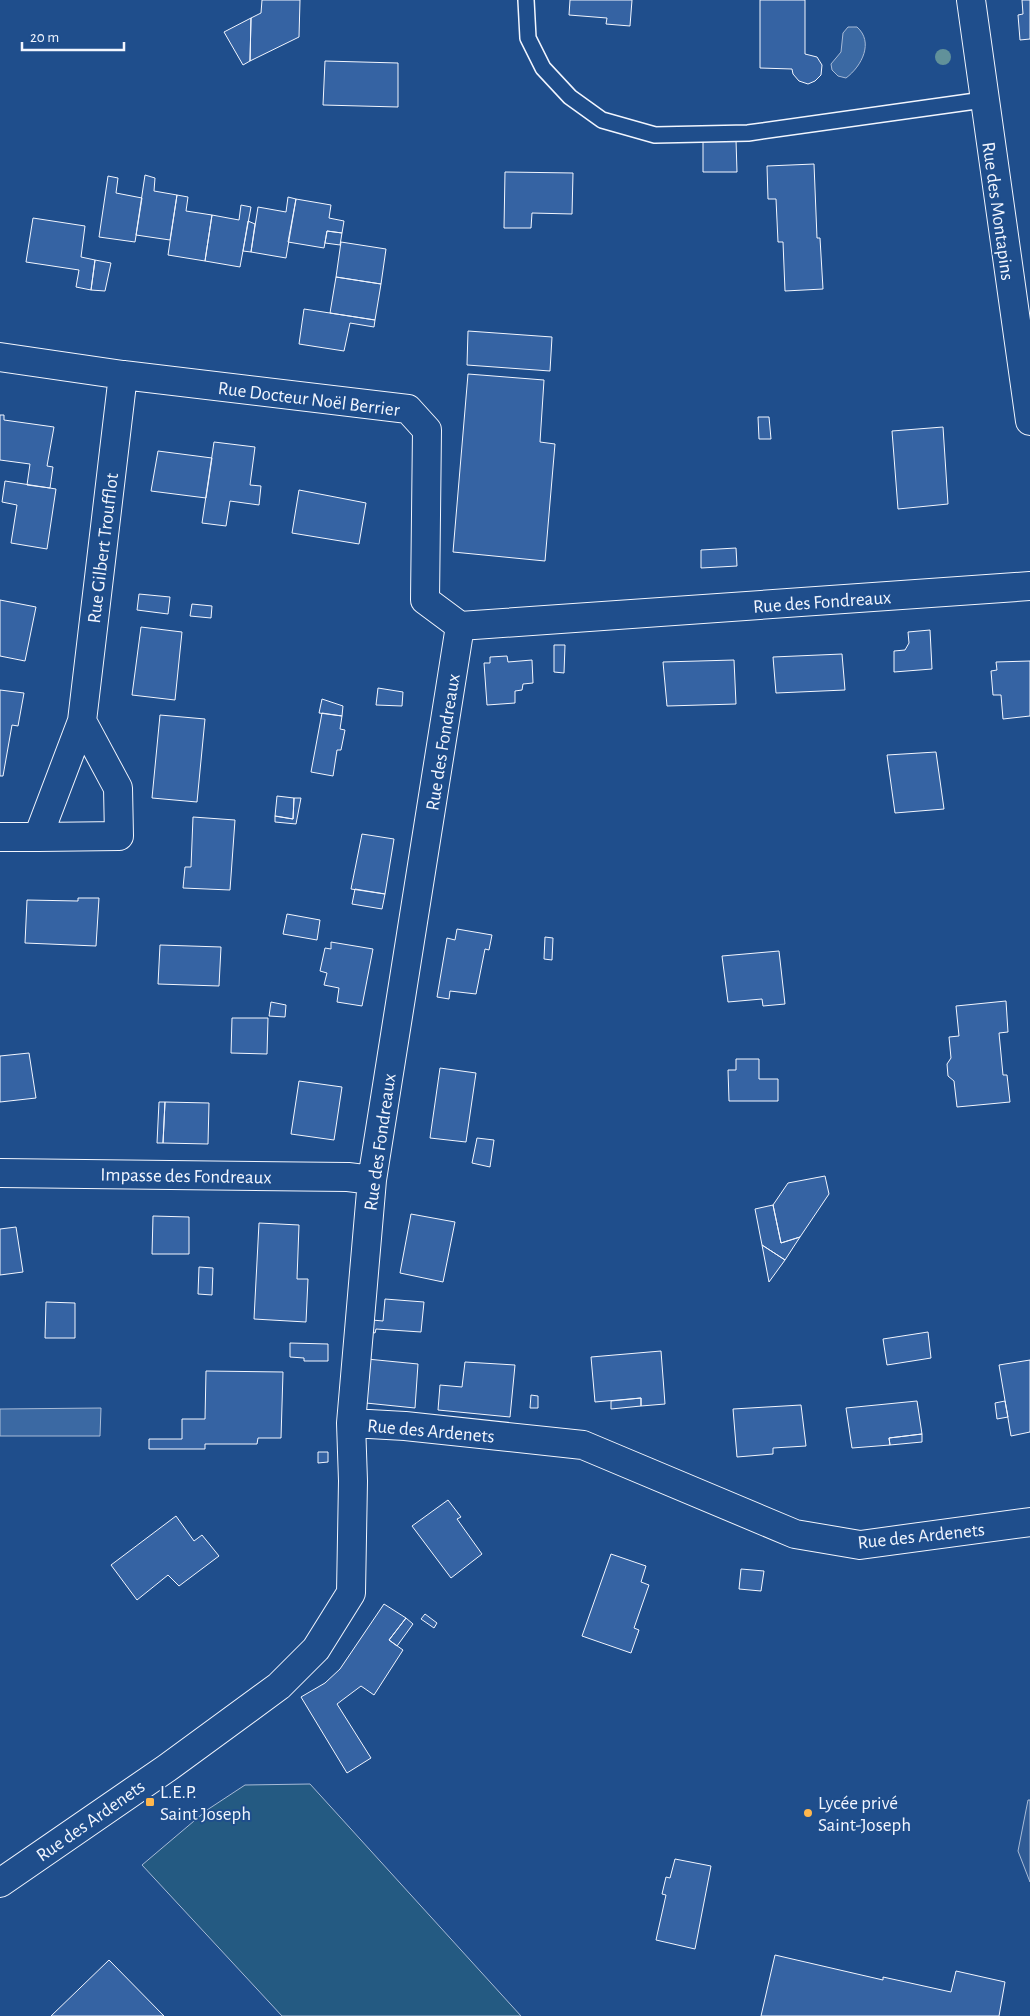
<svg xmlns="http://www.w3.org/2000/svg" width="1030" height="2016" font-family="'Alegreya Sans',sans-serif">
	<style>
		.green { fill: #245a82; stroke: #a8bbd7 }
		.parking { fill: #305b95; stroke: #a8bbd7 }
		.water { fill: #3b69a3; stroke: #a8bbd7 }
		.building { fill: #3563a3; stroke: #f2f6ff }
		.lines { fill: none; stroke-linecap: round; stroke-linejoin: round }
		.service-casing { stroke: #f2f6ff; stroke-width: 18 }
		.minor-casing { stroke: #f2f6ff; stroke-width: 30 }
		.service { stroke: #1f4e8c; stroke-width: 15 }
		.minor { stroke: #1f4e8c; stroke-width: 28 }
		.tree { fill: #61919a }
		.poi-dot { fill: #ffb74d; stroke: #1f4e8c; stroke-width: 2 }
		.labels { text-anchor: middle; stroke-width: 4; stroke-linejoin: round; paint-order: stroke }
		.street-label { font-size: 19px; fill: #f2f6ff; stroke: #1f4e8c }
		.poi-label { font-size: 19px; fill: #f2f6ff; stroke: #1f4e8c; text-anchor: start }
	</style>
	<rect width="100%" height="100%" fill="#1f4e8c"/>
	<path class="green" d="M310,1784l211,232h-239l-140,-151 65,-55 38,-25z"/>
	<path class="parking" d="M1028,1800h2v82l-12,-31z"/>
	<path class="water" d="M848,27h9c17,15 5,39 -11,51l-8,-2 -6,-6 -1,-6 10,-12 2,-19z
		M101,1408l-1,28h-100v-27z"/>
	<path class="building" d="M262,0h38l-1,37 -49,24 1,-43 10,-5z
		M570,0h62l-2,26 -24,-2 1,-6 -38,-3z
		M760,0h45v54l12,3 5,8 -1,10 -6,6 -7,3 -9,-3 -6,-7 -1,-5 -32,-1z
		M1022,0h8v39l-10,1 -2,-25 5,-1z
		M251,18l-1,43 -7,4 -19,-33z
		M325,61l73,2v44l-75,-2z
		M736,140l1,32h-34v-31z
		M814,164l3,74h3l3,51 -38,2 -2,-49h-5l-2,-43h-8l-1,-33z
		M505,172l68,1 -1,41 -40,-1 -1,15h-27z
		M145,175l10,3 -1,13 23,4 -7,45 -34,-5z
		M108,176l10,2 -2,15 26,5 -7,44 -36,-5z
		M177,195l11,2 -2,14 26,4 -7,46 -37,-6z
		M288,197l8,2 -10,59 -35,-6 7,-45 28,5z
		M296,199l35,6 -2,13 15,3 -2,12 -15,-2 -3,17 -36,-6z
		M241,205l10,2 -11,60 -35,-6 7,-46 27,5z
		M33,218l52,8 -4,31 14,3 -4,30 -15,-3 3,-17 -53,-8z
		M248,221l7,3 -4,28 -8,-1z
		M327,231l15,2 -2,12 -15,-2z
		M341,242l45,7 -5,35 -45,-7z
		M95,260l16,3 -6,28 -14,-1z
		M336,277l45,7 -6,36 -45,-7z
		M304,309l71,11 -1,7 -24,-4 -6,28 -45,-7z
		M468,331l84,6 -2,34 -83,-6z
		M468,374l76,6 -4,62 15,2 -10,117 -92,-9z
		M0,415h4v5l50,7 -7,39 6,1 -3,21 -23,-3 3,-21 -30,-4z
		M758,417h11l2,22h-12z
		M943,427l5,77 -50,5 -6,-78z
		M214,442l41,5 -5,38 11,1 -2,19 -29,-4 -4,25 -24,-3z
		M158,451l54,7 -6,40 -55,-7z
		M5,481l51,8 -9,60 -36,-6 6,-38 -15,-3z
		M299,490l67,13 -7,41 -67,-11z
		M736,548l1,18 -36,2v-18z
		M139,594l31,3 -2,17 -31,-4z
		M0,600l36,7 -11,54 -25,-5z
		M192,604l20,2 -1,12 -21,-2z
		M141,627l41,5 -7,68 -43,-5z
		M930,630l2,39 -38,3v-21l11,-1 4,-7 -1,-11z
		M554,645h11l-1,28 -10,-1z
		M842,654l3,36 -69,3 -3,-36z
		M507,656l1,6 24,-2 1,23 -10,1 -1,6 -7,1v12l-28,2 -3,-42h6v-6z
		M734,660l2,44 -69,2 -4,-44z
		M1030,661v55l-27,3 -2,-24h-8l-2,-24 6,-1 -1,-8z
		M378,688l25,4 -1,14 -26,-1z
		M0,690l24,3 -6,33 -6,-1 -9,51h-3z
		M322,699l21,7 -1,10 -23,-3z
		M322,713l20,3 -2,13 5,1 -4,20h-4l-4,26 -22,-4z
		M160,715l45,4 -8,83 -45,-4z
		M936,752l8,57 -49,4 -8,-58z
		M277,796l17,2 -1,21 -18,-3z
		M294,798h7l-5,26 -21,-2v-6l18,3z
		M193,817l42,3 -5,70 -47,-2 2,-21h6z
		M362,834l32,5 -9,55 -34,-5z
		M355,889l30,5 -3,15 -30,-5z
		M78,898h21l-3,48 -71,-3 2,-43 51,1z
		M287,914l33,6 -3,20 -34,-6z
		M457,929l35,6 -3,15 -4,-1 -9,45 -26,-3 -1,8 -12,-2 10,-59 8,2z
		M545,937l8,1 -1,22 -8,-1z
		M331,942l42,7 -11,57 -25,-4 2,-14 -15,-3 3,-12 -7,-2 5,-23 6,1z
		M160,945l61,2 -2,39 -61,-2z
		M779,951l6,53 -22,2 -1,-7 -34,3 -6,-46z
		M1006,1001l2,31 -9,1 4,42h4l3,27 -53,5 -3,-26 -6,-5 -1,-12 4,-6 -2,-21 10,-1 -3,-30z
		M271,1002l15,3 -1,12 -16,-1z
		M232,1018h36l-1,36 -36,-1z
		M29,1053l7,45 -36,4v-46z
		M736,1059h23v20h19v22h-49l-1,-31h8z
		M440,1068l36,5 -10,69 -36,-4z
		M299,1081l43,6 -8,53 -43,-6z
		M159,1102h6l-2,41h-6z
		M165,1102l44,1 -1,41 -45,-1z
		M477,1138l17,2 -4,27 -18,-4z
		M825,1176l4,18 -29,43 -19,6 -8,-38 15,-22z
		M773,1205l8,38 19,-6 -15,23 -23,-15 -7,-36z
		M411,1214l44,8 -12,60 -43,-9z
		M153,1216l36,1v37h-37z
		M259,1223l40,2 -2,54h11l-2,43 -52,-3z
		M16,1227l7,45 -23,3v-46z
		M762,1245l23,15 -16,22z
		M199,1267l14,1 -1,27 -14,-1z
		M385,1299l39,3 -3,30 -45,-3 -1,4 -4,-1 1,-12 11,1z
		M46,1302l29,1v35h-30z
		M928,1332l3,26 -44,7 -4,-26z
		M290,1343l38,1v17h-24v-3l-14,-1z
		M661,1351l4,53 -24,2v-8l-46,4 -4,-45z
		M367,1359l51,5 -3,44 -49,-5z
		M1030,1360v72l-19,4 -12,-71z
		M465,1362l50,3 -5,52 -72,-7 2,-25 22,2z
		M206,1371l77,1 -2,66h-23l-1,6h-52v5h-56v-10h33v-20h23z
		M531,1395l7,1v12h-8z
		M641,1398v8l-30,3v-8z
		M917,1401l5,33 -33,4 1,7 -38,3 -6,-40z
		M1005,1401l3,16 -11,2 -2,-16z
		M801,1405l5,41 -33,2v6l-36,3 -4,-48z
		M922,1434v8l-32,3 -1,-7z
		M318,1452h10v10l-10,1z
		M448,1500l13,17 -4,2 25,35 -31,24 -39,-52z
		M176,1516l18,25 8,-6 17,21 -40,30 -11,-11 -31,25 -26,-35z
		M611,1554l35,12 -5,16 8,3 -15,43 5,2 -8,23 -49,-17z
		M741,1569l23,2 -3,20 -22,-2z
		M384,1604l22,14 -17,22 14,10 -29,45 -13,-9 -24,18 34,54 -24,15 -46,-76 24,-14 15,-14z
		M425,1614l12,9 -3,5 -13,-9z
		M406,1618l7,6 -16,22 -8,-6z
		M675,1859l36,7 -16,83 -39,-9 10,-45 -4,-1 4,-17 4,1z
		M775,1955l108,25v-3l68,15 5,-21 49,11 -6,34h-238z
		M109,1960l55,56h-113z"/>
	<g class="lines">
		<g class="service-casing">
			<path id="service" d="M526,0l2,38 15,30 27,29 32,23 53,15 93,-2 235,-33"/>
		</g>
		<g class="minor-casing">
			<path id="minor" d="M971,0l59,421
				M0,357l123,18 285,34 19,21 -2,170 35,26
				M0,837h38l44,-116 41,-346
				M38,837l81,-1 -1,-48 -36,-67
				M0,1173l348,4 24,3
				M351,1423l21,-243 88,-554 570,-40
				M0,1883l167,-115 112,-82 37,-37 35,-56 2,-112 -2,-58 54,3 178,19 212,89 65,11 170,-23"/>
		</g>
		<use href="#service" class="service"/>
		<use href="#minor" class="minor"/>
	</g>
	<circle class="tree" cx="943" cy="57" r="8"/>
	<g class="poi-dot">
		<rect x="145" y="1797" width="10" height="10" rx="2.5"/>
		<circle cx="808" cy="1813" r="5"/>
	</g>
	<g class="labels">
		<g class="street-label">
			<text transform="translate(999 211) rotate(82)" y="7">Rue des Montapins</text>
			<text transform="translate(309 398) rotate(7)" y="7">Rue Docteur Noël Berrier</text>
			<text transform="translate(102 548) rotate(-83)" y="7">Rue Gilbert Troufflot</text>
			<text transform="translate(822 601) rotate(-4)" y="7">Rue des Fondreaux</text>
			<text transform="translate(442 742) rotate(-81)" y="7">Rue des Fondreaux</text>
			<text transform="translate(379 1142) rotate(-82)" y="7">Rue des Fondreaux</text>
			<text transform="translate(186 1175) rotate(1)" y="7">Impasse des Fondreaux</text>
			<text transform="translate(431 1430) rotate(5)" y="7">Rue des Ardenets</text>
			<text transform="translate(921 1535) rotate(-6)" y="7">Rue des Ardenets</text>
			<text transform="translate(90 1820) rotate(-35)" y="7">Rue des Ardenets</text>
		</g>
		<g class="poi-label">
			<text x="160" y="1798">L.E.P.<tspan x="160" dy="22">Saint Joseph</tspan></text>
			<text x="818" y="1809">Lycée privé<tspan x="818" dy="22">Saint-Joseph</tspan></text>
		</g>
	</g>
	<path d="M22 42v8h102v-8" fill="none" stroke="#f2f6ff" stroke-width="2.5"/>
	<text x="30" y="42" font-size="15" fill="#f2f6ff" stroke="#1f4e8c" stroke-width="4" paint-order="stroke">20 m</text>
</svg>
